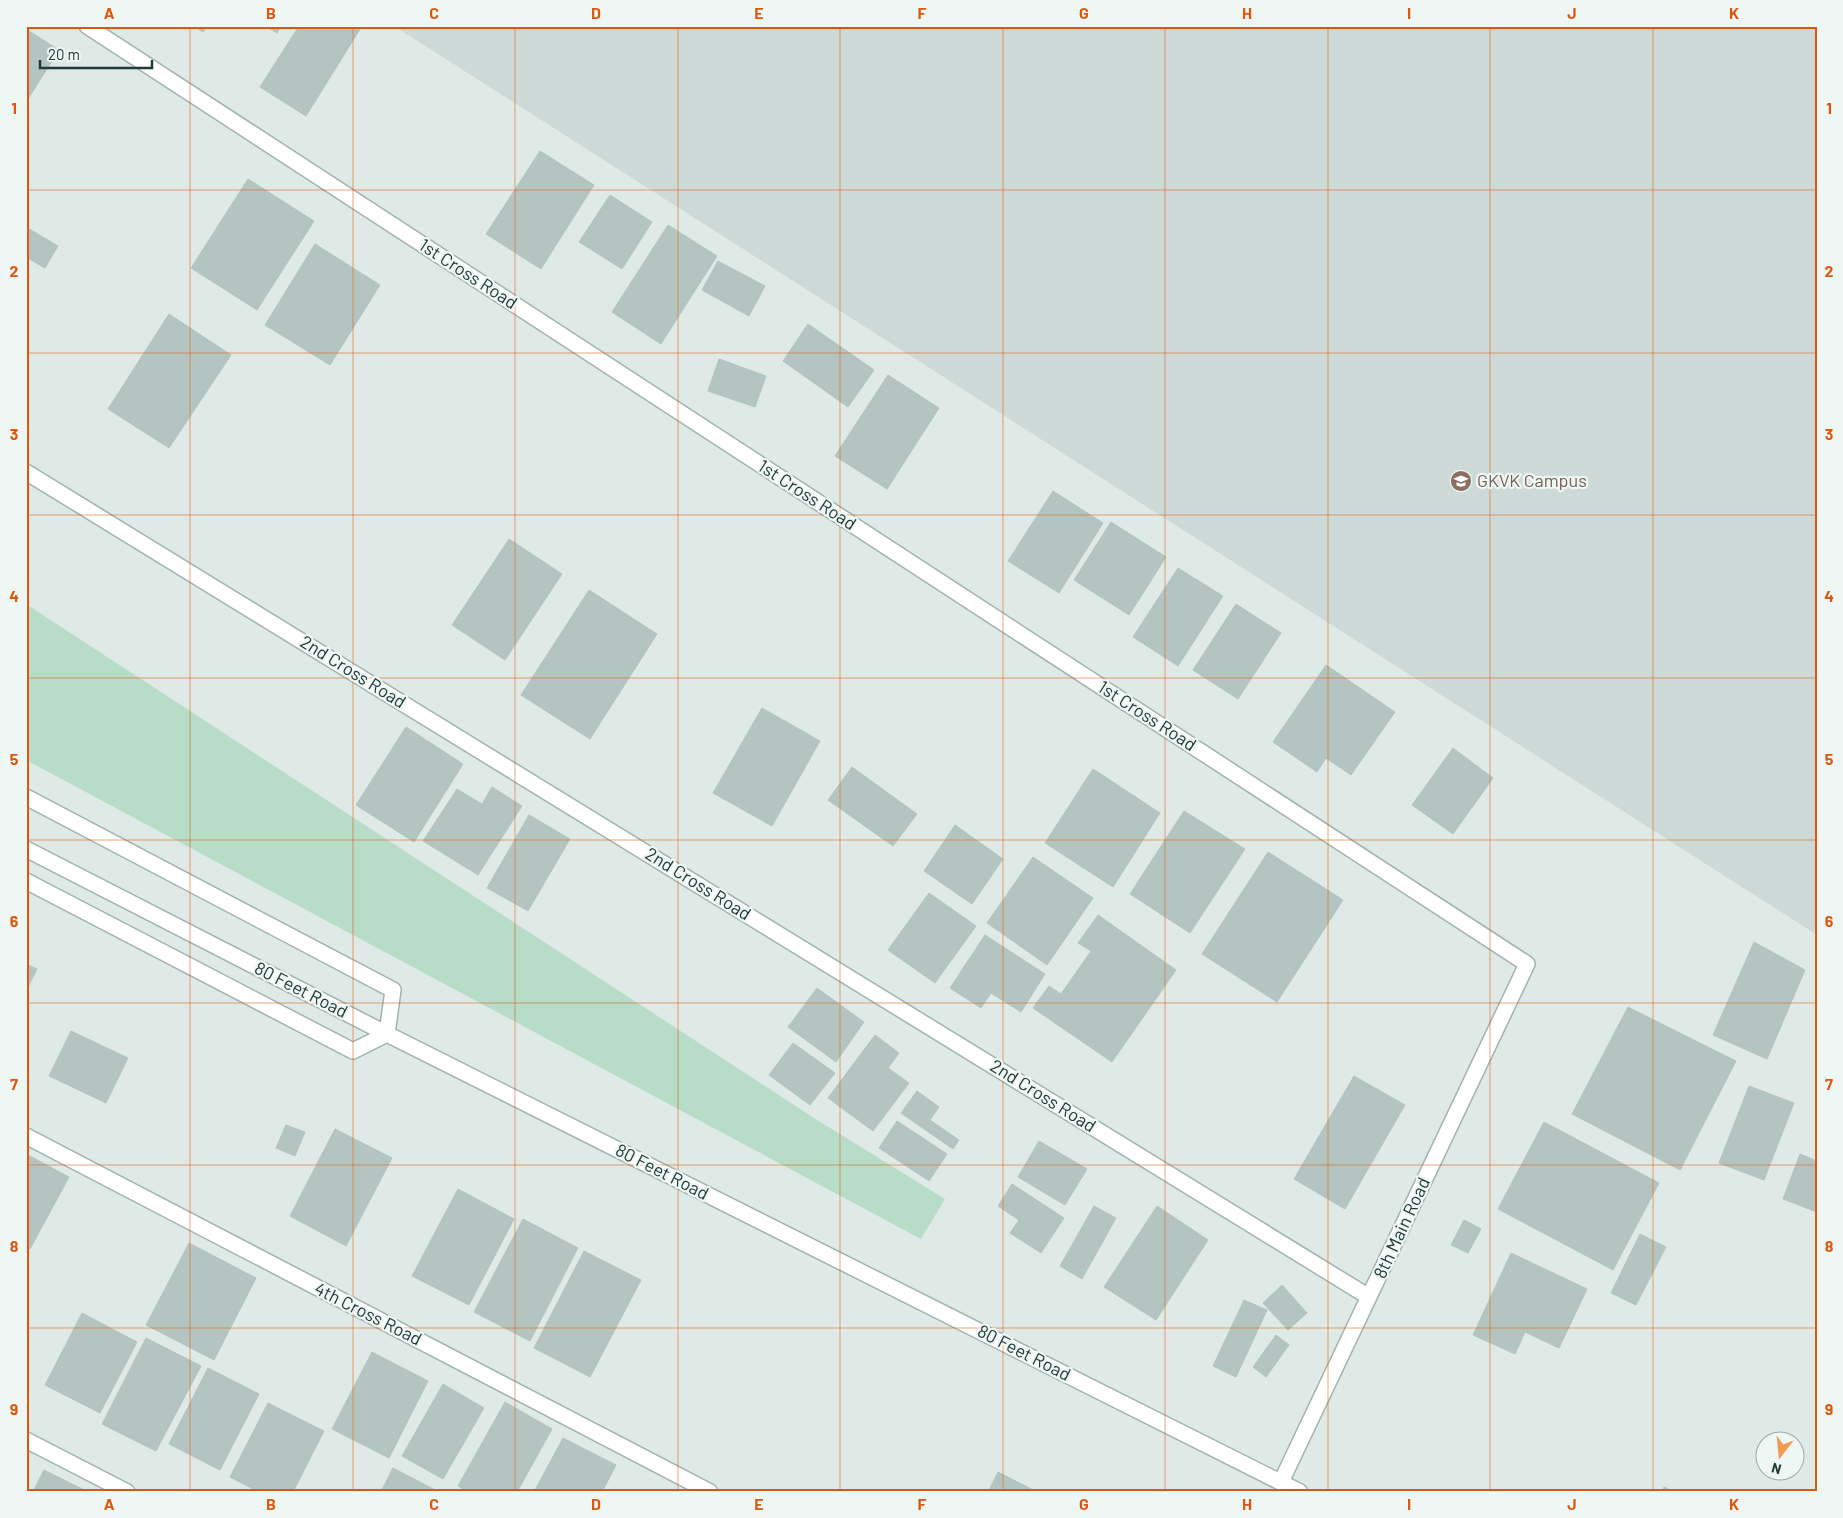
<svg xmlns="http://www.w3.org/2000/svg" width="1843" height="1518" font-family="Barlow,sans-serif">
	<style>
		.built { fill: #cddad7 }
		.green { fill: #b7dcc8 }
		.building { fill: #b4c5c1; stroke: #b1c4c0 }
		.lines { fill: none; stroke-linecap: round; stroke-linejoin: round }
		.minor-casing { stroke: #a2b2af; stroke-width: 18 }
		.tertiary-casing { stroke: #a2b2af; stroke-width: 18 }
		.minor { stroke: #fff; stroke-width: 15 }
		.tertiary { stroke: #fff; stroke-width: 15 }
		.grid { fill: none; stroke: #de570e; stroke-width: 1; stroke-opacity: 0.55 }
		.labels { text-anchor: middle; stroke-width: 4.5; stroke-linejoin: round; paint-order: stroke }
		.street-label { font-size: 18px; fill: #203a38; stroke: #eff7f5 }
		.education-label { font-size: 18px; fill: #785e54; stroke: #eff7f5; text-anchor: start }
		.neatline { fill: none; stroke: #de570e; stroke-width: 2 }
		.grid-label { font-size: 16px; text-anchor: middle; font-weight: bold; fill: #de570e }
	</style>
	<rect width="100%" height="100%" fill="#dfeae7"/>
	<path class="built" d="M394,26h1423v909z"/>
	<path class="green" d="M26,604l788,514 131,81 -24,40 -895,-479z"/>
	<path class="building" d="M194,26h13l-4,6z
		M266,26h15l-4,7z
		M299,26h63l-56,90 -46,-29z
		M26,29l33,21 -33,52z
		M540,151l54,34 -53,84 -55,-35z
		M248,179l66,42 -57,89 -66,-42z
		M610,195l42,27 -30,47 -43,-27z
		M668,225l49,31 -56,88 -49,-32z
		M26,227l32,19 -13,22 -19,-11z
		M315,244l65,41 -50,80 -65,-40z
		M718,261l47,25 -16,30 -47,-26z
		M169,314l62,41 -62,93 -61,-39z
		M808,324l66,46 -26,37 -65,-46z
		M719,359l47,17 -11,31 -47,-16z
		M888,375l51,33 -52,81 -52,-33z
		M1053,491l50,32 -44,70 -51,-32z
		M1111,522l55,35 -37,58 -55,-35z
		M509,539l53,35 -57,86 -53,-35z
		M1178,568l45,28 -45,70 -45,-29z
		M589,590l68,44 -67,105 -69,-44z
		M1236,604l45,29 -43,66 -45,-29z
		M1326,665l69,47 -44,63 -25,-17 -9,14 -44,-30z
		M762,708l58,33 -48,85 -59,-33z
		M406,727l57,37 -49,78 -58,-37z
		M1453,748l40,30 -40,56 -41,-29z
		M852,767l65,47 -24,32 -65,-46z
		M1093,769l67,44 -47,74 -68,-44z
		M492,787l30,19 -44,69 -55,-34 34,-52 25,15z
		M1184,811l61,38 -55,84 -60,-39z
		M529,815l41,24 -42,72 -41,-23z
		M955,825l48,34 -31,45 -48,-33z
		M1268,852l75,48 -66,102 -75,-48z
		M1033,857l60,41 -46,67 -60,-42z
		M929,893l47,33 -41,57 -47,-33z
		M1098,915l78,55 -64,92 -79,-54 16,-22 12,8 30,-43 -13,-8z
		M985,935l60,39 -24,38 -30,-19 -10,15 -31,-20z
		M1754,942l51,28 -38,89 -54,-24z
		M26,964l11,5 -11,22z
		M817,988l47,34 -28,40 -48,-35z
		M1628,1007l108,54 -56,109 -108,-56z
		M71,1031l57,27 -22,45 -57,-27z
		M875,1035l24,18 -11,15 21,15 -36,48 -45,-33z
		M793,1043l42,30 -25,32 -41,-30z
		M1354,1076l51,29 -60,104 -51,-30z
		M1749,1086l45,17 -30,77 -45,-17z
		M917,1091l22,16 -9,13 29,20 -6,9 -52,-36z
		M897,1121l50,33 -18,27 -50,-33z
		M1544,1122l115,61 -46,87 -115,-61z
		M286,1125l19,7 -10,24 -19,-8z
		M335,1129l57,29 -46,88 -56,-30z
		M1039,1141l48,28 -22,36 -47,-28z
		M26,1154l43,23 -39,72 -4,-2z
		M1800,1154l17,7v51l-34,-13z
		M1012,1184l52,34 -23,35 -31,-20 9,-13 -21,-14z
		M458,1189l56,30 -45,86 -57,-29z
		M1094,1206l22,12 -34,61 -22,-13z
		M1157,1206l51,34 -52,80 -52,-33z
		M523,1219l55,29 -48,93 -56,-29z
		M1464,1220l17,9 -13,24 -17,-8z
		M1640,1234l26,13 -30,58 -25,-12z
		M189,1243l67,35 -42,82 -68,-35z
		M584,1251l57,29 -51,97 -56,-29z
		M1511,1253l76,36 -28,59 -34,-16 -10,22 -42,-19z
		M1282,1285l25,28 -19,17 -25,-27z
		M1244,1300l23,10 -31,67 -23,-11z
		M82,1313l55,29 -37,71 -55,-28z
		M1276,1335l13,10 -23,32 -13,-10z
		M146,1338l55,28 -45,85 -54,-27z
		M372,1352l56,29 -39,77 -57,-29z
		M208,1368l51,26 -39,76 -51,-26z
		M443,1384l41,24 -41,71 -41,-23z
		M505,1402l47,27 -35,63h-49l-10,-6z
		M268,1403l56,28 -31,61h-34l-29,-15z
		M563,1438l53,27 -14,27h-68z
		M393,1468l46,24h-58z
		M44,1470l44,22h-55z
		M998,1472l39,20h-49z
		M1664,1487l10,5h-12z"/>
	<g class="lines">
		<g class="minor-casing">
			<path id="minor" d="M87,26l1440,938 -246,518
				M26,472l1343,825
				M26,1136l684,356
				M26,1440l101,52"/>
		</g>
		<g class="tertiary-casing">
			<path id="tertiary" d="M26,797l367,193 -6,44
				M26,849l361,185 913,458
				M26,881l327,170 34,-17"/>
		</g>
		<use href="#minor" class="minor"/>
		<use href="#tertiary" class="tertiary"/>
	</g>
	<path class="grid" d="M190,26v1466M353,26v1466M515,26v1466M678,26v1466M840,26v1466M1003,26v1466M1165,26v1466M1328,26v1466M1490,26v1466M1653,26v1466M26,190h1791M26,353h1791M26,515h1791M26,678h1791M26,840h1791M26,1003h1791M26,1165h1791M26,1328h1791"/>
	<defs>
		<g id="university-disc" transform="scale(1.125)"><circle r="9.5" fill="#8d6e63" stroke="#eff7f5"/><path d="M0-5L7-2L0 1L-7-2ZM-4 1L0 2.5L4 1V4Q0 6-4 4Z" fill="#fff"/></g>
	</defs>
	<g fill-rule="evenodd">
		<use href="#university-disc" x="1461" y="481"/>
	</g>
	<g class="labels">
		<g class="street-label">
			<text transform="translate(468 274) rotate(33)" y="6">1st Cross Road</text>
			<text transform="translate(807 495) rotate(33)" y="6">1st Cross Road</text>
			<text transform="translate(353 672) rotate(32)" y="6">2nd Cross Road</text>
			<text transform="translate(1147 716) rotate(33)" y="6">1st Cross Road</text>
			<text transform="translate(698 884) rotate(32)" y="6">2nd Cross Road</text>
			<text transform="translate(301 990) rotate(27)" y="6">80 Feet Road</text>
			<text transform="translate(1043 1096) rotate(32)" y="6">2nd Cross Road</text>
			<text transform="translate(662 1172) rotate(27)" y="6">80 Feet Road</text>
			<text transform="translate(1402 1228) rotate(-65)" y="6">8th Main Road</text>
			<text transform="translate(368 1314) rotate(27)" y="6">4th Cross Road</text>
			<text transform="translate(1024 1353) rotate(27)" y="6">80 Feet Road</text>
		</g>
		<g class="education-label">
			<text x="1477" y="487">GKVK Campus</text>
		</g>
	</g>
	<rect width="1843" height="1518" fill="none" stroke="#eff7f5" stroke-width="55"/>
	<g transform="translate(1780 1456) rotate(196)"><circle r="24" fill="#eff7f5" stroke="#9caba9"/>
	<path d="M0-4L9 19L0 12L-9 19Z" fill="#f29b55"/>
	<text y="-8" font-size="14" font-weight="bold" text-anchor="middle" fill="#203a38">N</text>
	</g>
	<path d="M40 60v8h112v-8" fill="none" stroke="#203a38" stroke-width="2.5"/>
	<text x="48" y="60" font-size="15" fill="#203a38" stroke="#eff7f5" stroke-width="4" paint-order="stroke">20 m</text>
	<rect x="28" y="28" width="1788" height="1462" class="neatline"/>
	<g class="grid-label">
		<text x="109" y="19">A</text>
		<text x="271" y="19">B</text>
		<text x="434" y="19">C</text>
		<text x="596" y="19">D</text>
		<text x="759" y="19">E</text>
		<text x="922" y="19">F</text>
		<text x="1084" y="19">G</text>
		<text x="1247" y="19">H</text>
		<text x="1409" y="19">I</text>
		<text x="1572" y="19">J</text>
		<text x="1734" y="19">K</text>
		<text x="14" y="114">1</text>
		<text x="1829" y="114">1</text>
		<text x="14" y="277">2</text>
		<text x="1829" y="277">2</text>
		<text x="14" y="440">3</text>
		<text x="1829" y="440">3</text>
		<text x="14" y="602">4</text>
		<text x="1829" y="602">4</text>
		<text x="14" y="765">5</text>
		<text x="1829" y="765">5</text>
		<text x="14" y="927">6</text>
		<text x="1829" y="927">6</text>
		<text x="14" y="1090">7</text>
		<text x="1829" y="1090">7</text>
		<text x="14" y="1252">8</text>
		<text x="1829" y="1252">8</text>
		<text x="14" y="1415">9</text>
		<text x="1829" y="1415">9</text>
		<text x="109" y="1510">A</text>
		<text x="271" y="1510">B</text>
		<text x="434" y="1510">C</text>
		<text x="596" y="1510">D</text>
		<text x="759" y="1510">E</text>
		<text x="922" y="1510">F</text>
		<text x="1084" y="1510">G</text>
		<text x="1247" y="1510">H</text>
		<text x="1409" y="1510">I</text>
		<text x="1572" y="1510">J</text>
		<text x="1734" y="1510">K</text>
	</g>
</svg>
